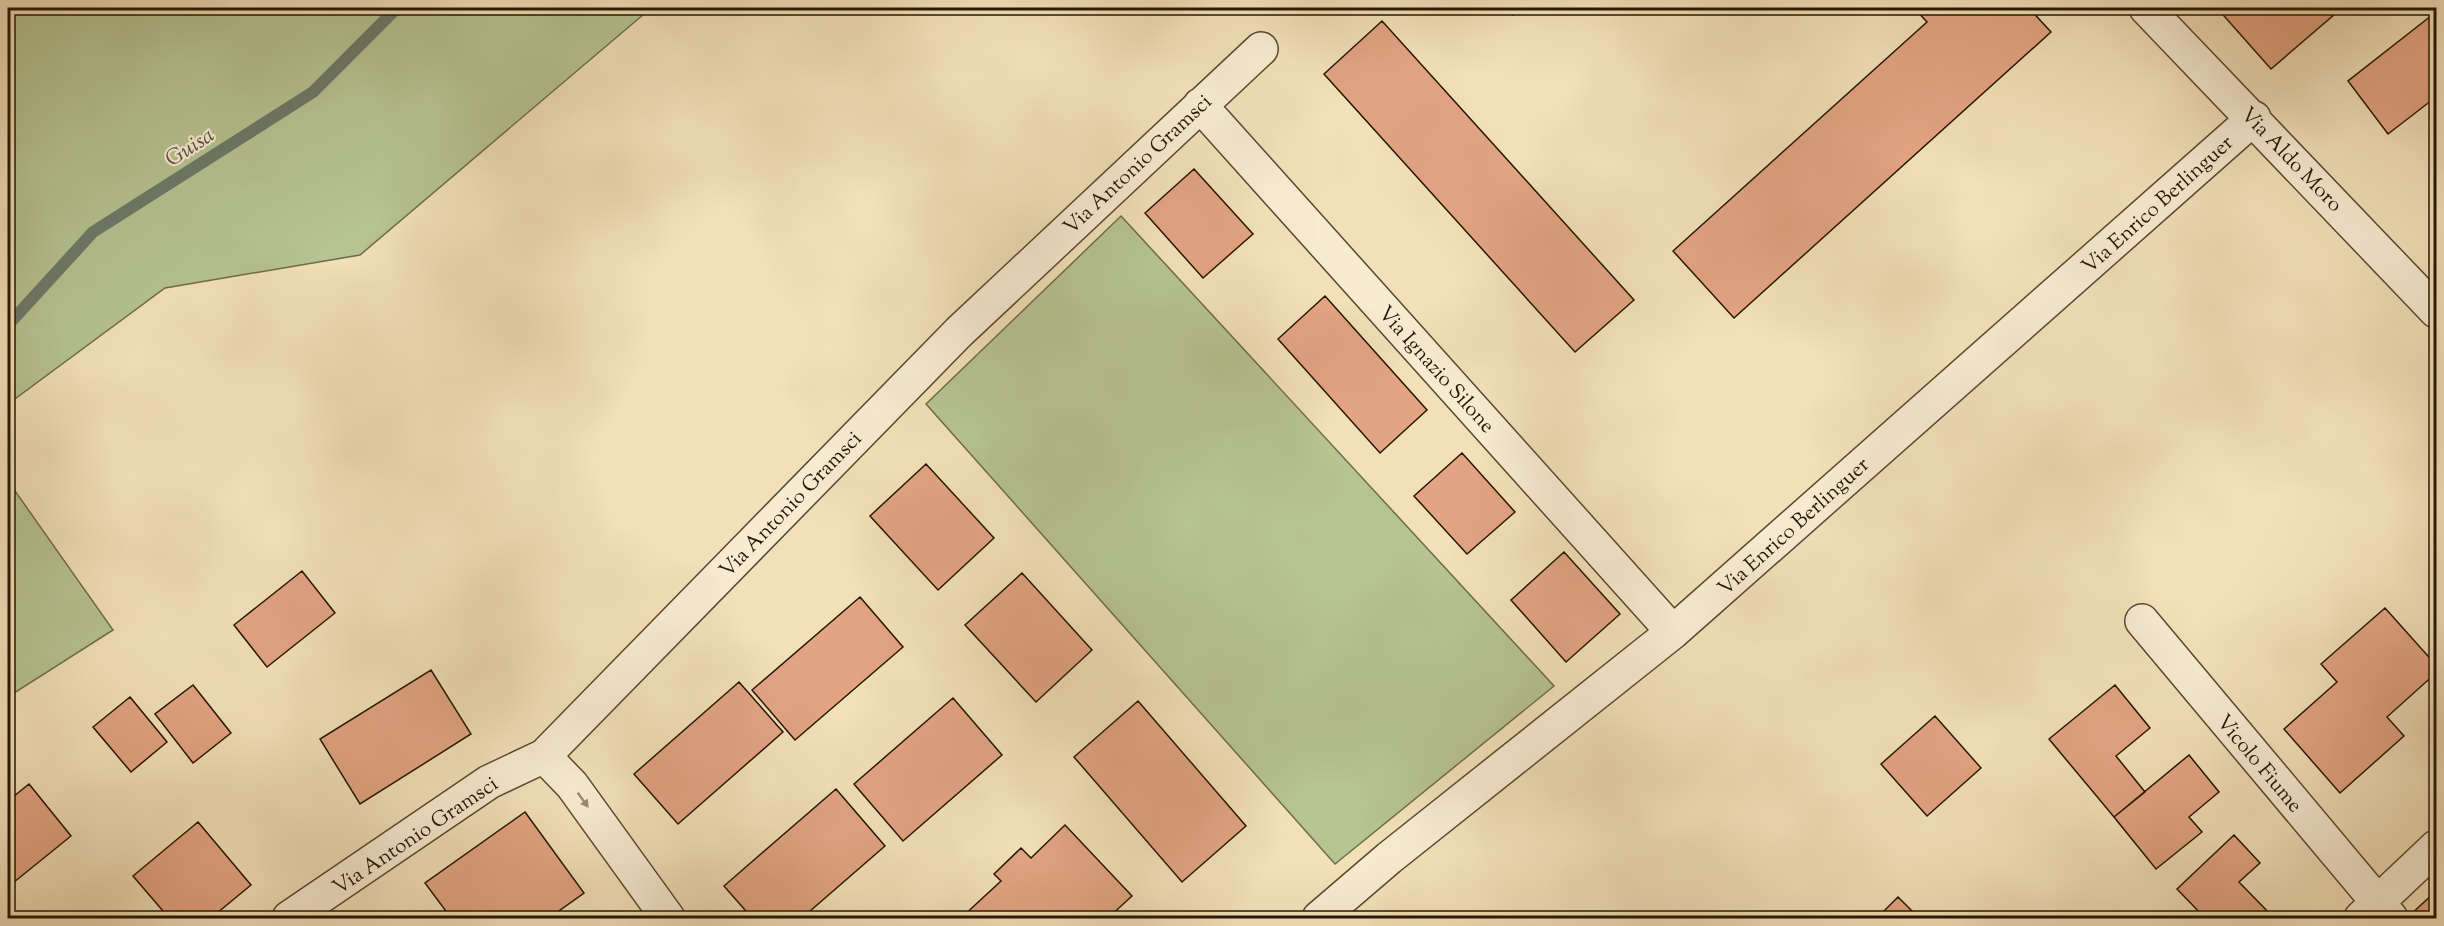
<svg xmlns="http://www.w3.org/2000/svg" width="2444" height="926" font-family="'Sorts Mill Goudy',serif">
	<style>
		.green { fill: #b6c392; stroke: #6e6c49; stroke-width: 1.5 }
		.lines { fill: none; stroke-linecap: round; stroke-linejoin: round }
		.stream { stroke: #6d7a6a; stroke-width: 12 }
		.building { fill: #e2a483; stroke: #271600; stroke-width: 1.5 }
		.street-casing { stroke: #5a482e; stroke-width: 36 }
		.street { stroke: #f7ebd2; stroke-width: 33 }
		.oneway { fill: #998b74 }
		.labels { text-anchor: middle; stroke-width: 4.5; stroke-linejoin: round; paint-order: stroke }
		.street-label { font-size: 21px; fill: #271600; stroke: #f7ebd2 }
		.water-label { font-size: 22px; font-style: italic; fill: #50503e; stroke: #f7ebd2 }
	</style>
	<rect width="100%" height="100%" fill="#f2e0b9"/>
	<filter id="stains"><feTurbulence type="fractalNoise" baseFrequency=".00333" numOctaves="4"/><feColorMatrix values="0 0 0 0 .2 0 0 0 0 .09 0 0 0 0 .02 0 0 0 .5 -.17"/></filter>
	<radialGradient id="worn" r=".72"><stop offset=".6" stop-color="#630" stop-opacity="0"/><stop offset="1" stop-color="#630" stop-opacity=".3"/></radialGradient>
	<path class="green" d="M8,8h643l-291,247 -195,33 -157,116z
		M1121,216l433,470 -219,178 -409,-460z
		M8,481l105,149 -105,67z"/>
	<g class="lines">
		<path class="stream" d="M8,325l85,-93 220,-140 84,-84"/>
	</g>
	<path class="building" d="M1506,8h16l-9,7z
		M1914,8h115l22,24 -317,286 -61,-67 254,-229z
		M2217,8h125l-71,61z
		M2436,12v85l-48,37 -40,-53z
		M1382,21l252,279 -59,52 -251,-278z
		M1194,169l59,65 -50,44 -58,-65z
		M1325,296l102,114 -47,43 -102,-114z
		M1462,453l53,59 -48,42 -53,-58z
		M926,464l68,74 -56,52 -68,-74z
		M1564,552l56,62 -54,48 -55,-62z
		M302,571l33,42 -68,54 -33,-42z
		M1022,573l70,77 -56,52 -71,-77z
		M860,597l43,50 -108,93 -43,-50z
		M2385,608l51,57v8l-49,44 17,19 -64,57 -56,-64 53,-47 -16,-18z
		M431,670l40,64 -111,70 -40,-65z
		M739,682l44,50 -105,92 -44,-50z
		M193,685l38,48 -38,30 -38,-49z
		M2115,685l35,43 -34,28 29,36 -31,25 -65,-78z
		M130,697l37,45 -36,30 -38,-45z
		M953,698l49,57 -99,86 -49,-57z
		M1138,701l108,125 -64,56 -108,-125z
		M1935,716l46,52 -54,48 -46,-52z
		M2189,755l30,37 -30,25 13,15 -46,37 -42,-52z
		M29,784l42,52 -63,51v-86z
		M836,789l49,57 -83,72h-50l-28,-32z
		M525,812l59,81 -35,25h-98l-26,-35z
		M198,822l53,63 -40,33h-42l-36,-42z
		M1065,825l67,71 -24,22h-147l40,-37 -7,-7 27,-26 10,10z
		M2234,835l26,28 -21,19 35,36h-69l-28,-29z
		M2436,891v27h-29z
		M1898,897l21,21h-42z"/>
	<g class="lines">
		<g class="street-casing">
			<path id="street" d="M2146,8l290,303
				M1200,105l473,527
				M2142,621l249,297
				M544,756l28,29 96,133
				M289,918l200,-136 55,-26 415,-424 302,-283
				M1319,918l70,-60 284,-226 581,-514
				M2361,918l75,-71"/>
		</g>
		<use href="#street" class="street"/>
	</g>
	<defs><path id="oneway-solid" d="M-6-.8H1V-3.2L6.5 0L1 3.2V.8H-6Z" transform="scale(1.5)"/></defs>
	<use class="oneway" href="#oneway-solid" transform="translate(583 800) rotate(54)"/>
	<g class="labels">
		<g class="street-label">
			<text transform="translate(2292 159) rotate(46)" y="7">Via Aldo Moro</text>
			<text transform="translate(1137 164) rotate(-43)" y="7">Via Antonio Gramsci</text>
			<text transform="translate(2157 204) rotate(-42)" y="7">Via Enrico Berlinguer</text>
			<text transform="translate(1437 369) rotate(48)" y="7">Via Ignazio Silone</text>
			<text transform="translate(790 504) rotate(-46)" y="7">Via Antonio Gramsci</text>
			<text transform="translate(1793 526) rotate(-42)" y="7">Via Enrico Berlinguer</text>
			<text transform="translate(2260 763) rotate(50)" y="7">Vicolo Fiume</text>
			<text transform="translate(415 835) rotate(-34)" y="7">Via Antonio Gramsci</text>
		</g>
		<g class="water-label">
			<text transform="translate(189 146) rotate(-33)" y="8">Guisa</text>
		</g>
	</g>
	<rect width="2444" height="926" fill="none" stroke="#f2e0b9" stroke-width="30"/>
	<rect x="9" y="9" width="2426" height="908" fill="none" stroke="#271600" stroke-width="3"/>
	<rect x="15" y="15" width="2414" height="896" fill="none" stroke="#271600" stroke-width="1.5"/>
	<rect width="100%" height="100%" filter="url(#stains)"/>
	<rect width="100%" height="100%" fill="url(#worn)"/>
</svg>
